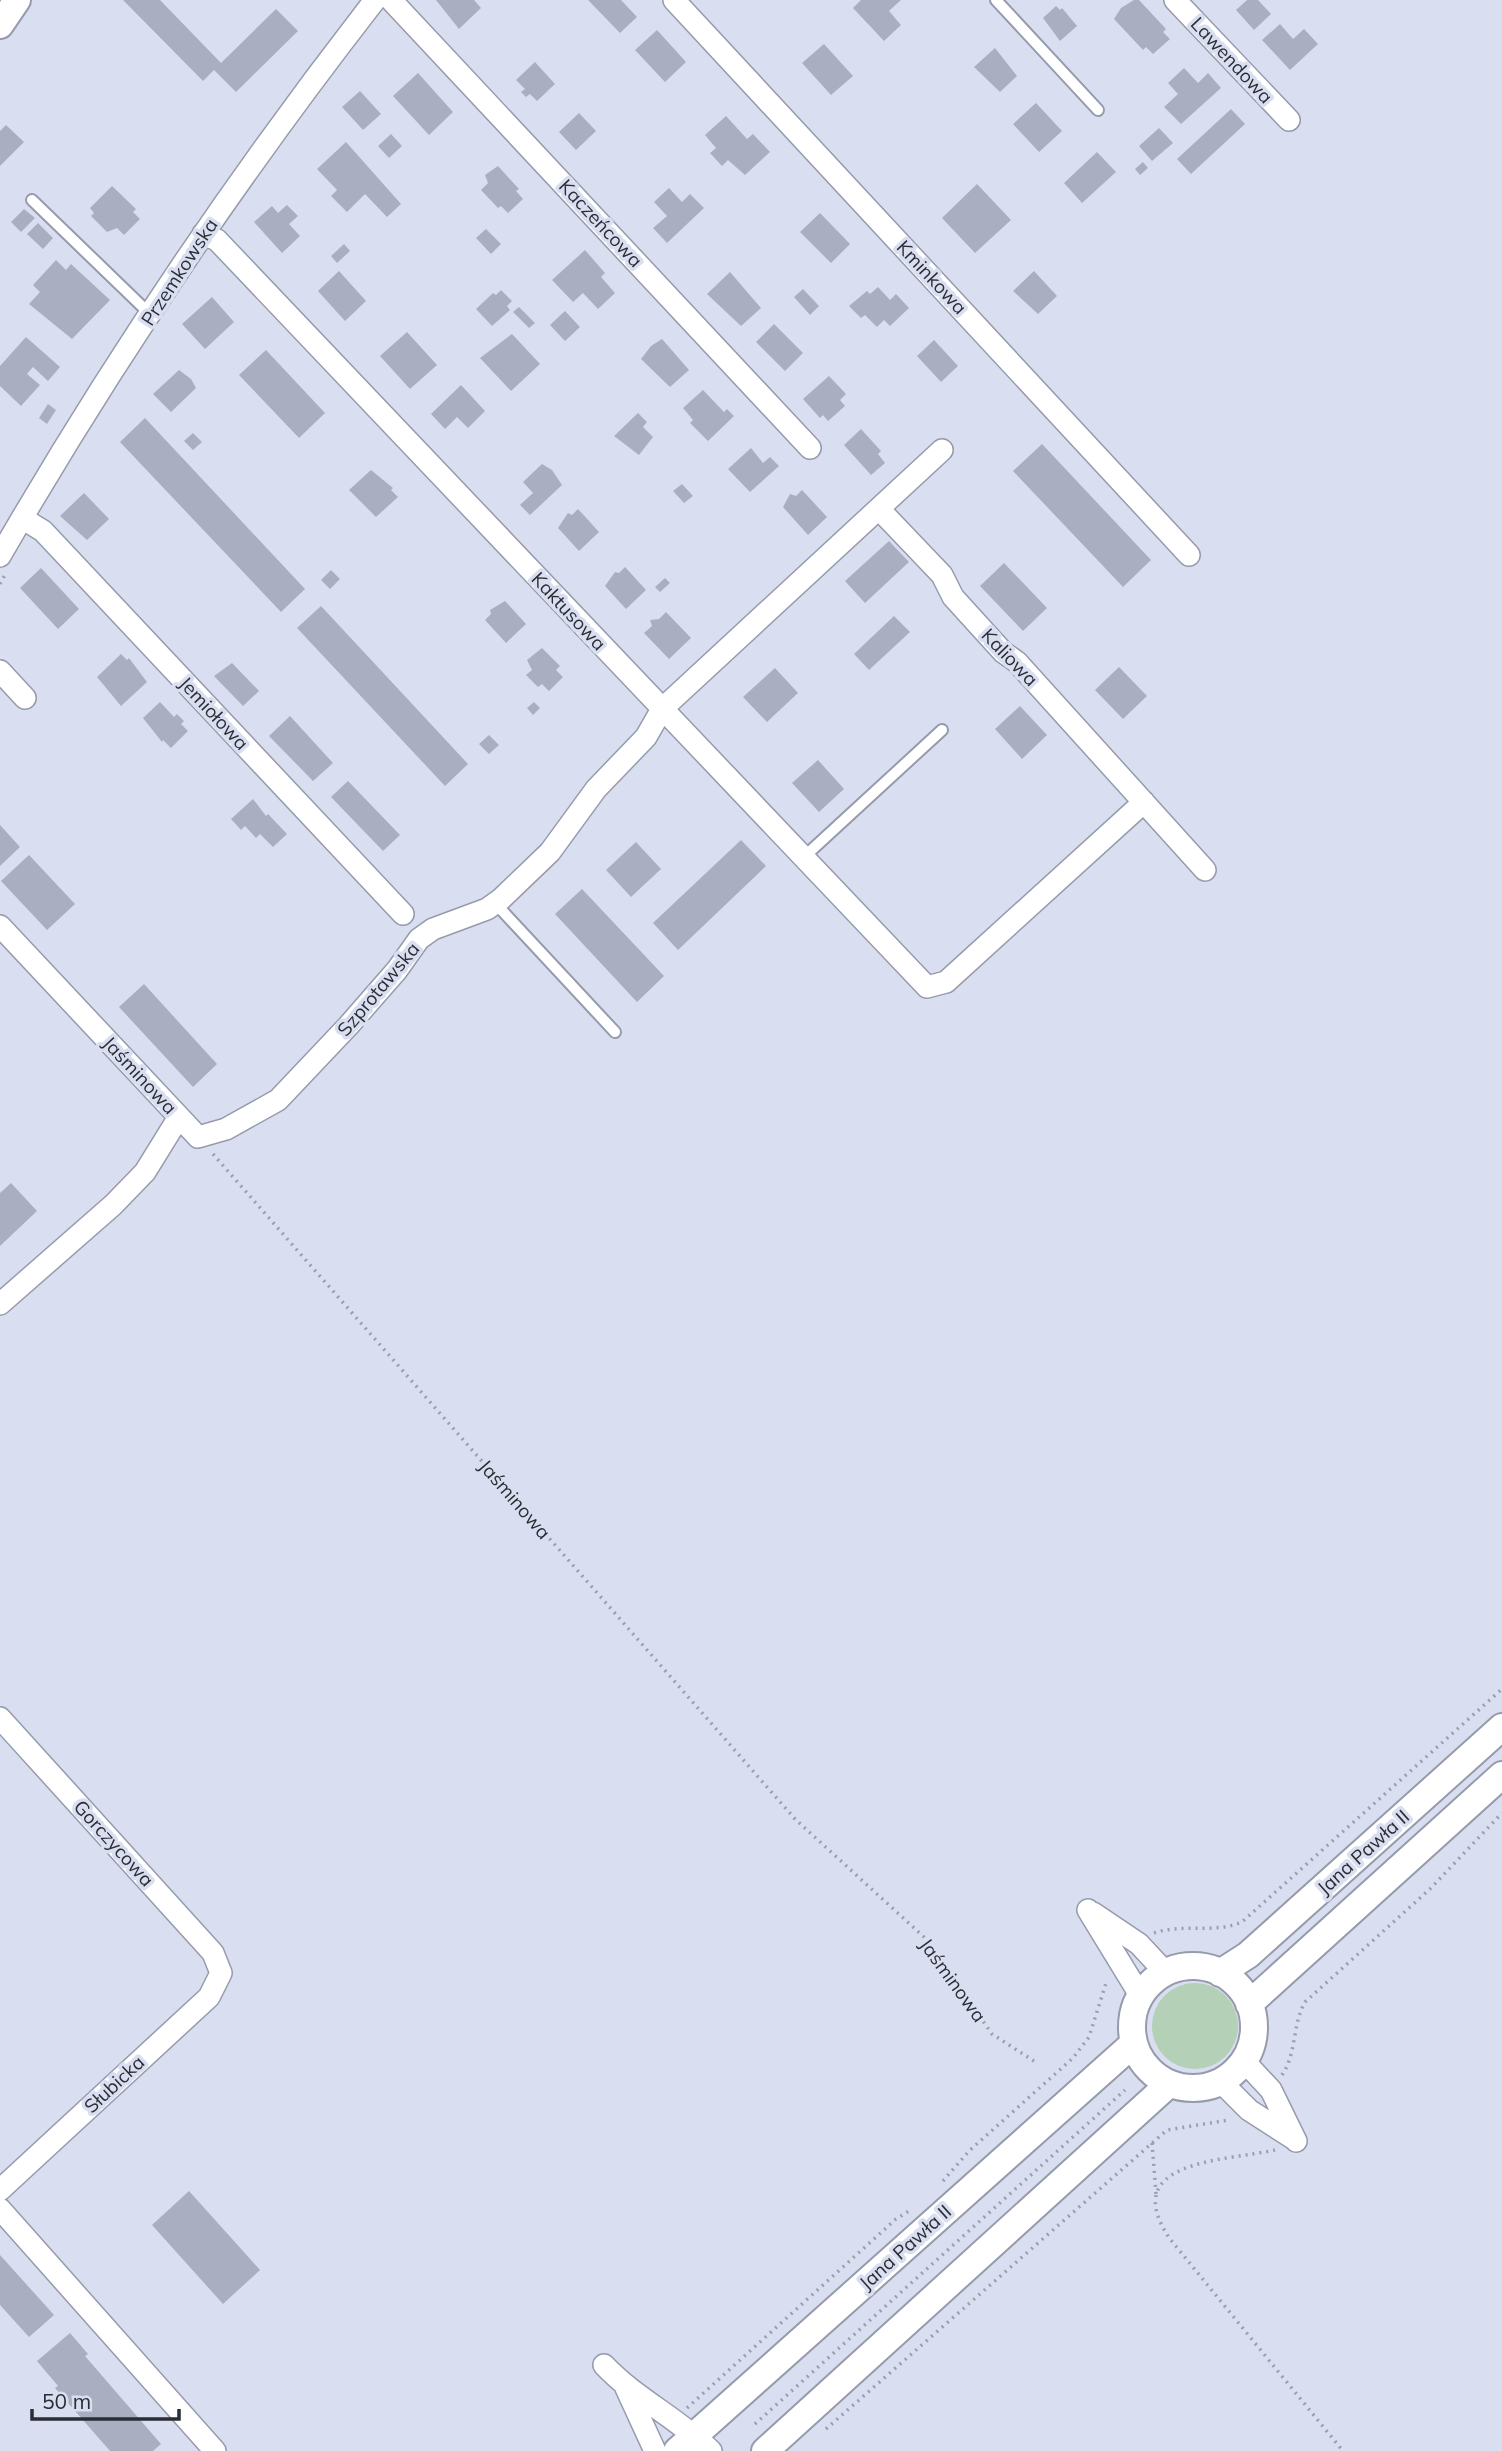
<svg xmlns="http://www.w3.org/2000/svg" width="1502" height="2451" font-family="Mulish,sans-serif">
	<style>
		.green { fill: #b4d0b6 }
		.building { fill: #a9afc0 }
		.lines { fill: none; stroke-linecap: round; stroke-linejoin: round }
		.service-casing { stroke: #969bac; stroke-width: 14 }
		.minor-casing { stroke: #969bac; stroke-width: 24 }
		.tertiary-casing { stroke: #969bac; stroke-width: 30 }
		.path { stroke: #9a9fad; stroke-width: 3.5; stroke-dasharray: 2 5; stroke-linecap: butt }
		.service { stroke: #fff; stroke-width: 10 }
		.minor { stroke: #fff; stroke-width: 21 }
		.tertiary { stroke: #fff; stroke-width: 26 }
		.labels { text-anchor: middle; stroke-width: 7; stroke-linejoin: round; paint-order: stroke }
		.street-label { font-size: 19px; fill: #2b2d34; stroke: #d9dff1 }
	</style>
	<rect width="100%" height="100%" fill="#d9dff1"/>
	<path class="green" d="M1152 2026a43 43 0 1 1 86 0a43 43 0 1 1-86 0Z"/>
	<path class="building" d="M123,0h37l61,63 55,-54 22,22 -62,61 -22,-22 -11,11z
		M436,0h38l7,8 -22,21z
		M588,0h33l16,17 -17,16z
		M861,0h40l-12,11 12,14 -17,16 -31,-33z
		M1134,0h5l27,29 -3,3 7,7 -17,15 -7,-7 -3,3 -29,-31 7,-11z
		M1247,0h11l13,14 -17,16 -18,-20z
		M1056,6l4,4 2,-2 15,18 -17,15 -17,-23z
		M1280,24l13,15 11,-10 14,15 -28,26 -28,-30z
		M657,30l29,32 -21,20 -30,-32z
		M824,44l29,32 -22,19 -29,-32z
		M995,48l22,28 -17,16 -26,-25z
		M535,62l20,22 -18,17 -7,-7 -4,3 -5,-5 4,-3 -9,-9z
		M1184,68l14,15 10,-10 13,15 -40,36 -17,-17 14,-13 -10,-11z
		M418,73l35,39 -24,23 -36,-39z
		M360,91l21,23 -18,16 -21,-23z
		M1036,103l26,28 -23,21 -26,-28z
		M1231,109l14,15 -54,50 -14,-15z
		M579,113l17,18 -20,19 -17,-18z
		M726,116l21,23 6,-5 17,18 -25,23 -17,-15 -6,6 -12,-13 6,-5 -11,-13z
		M6,125l18,17 -24,24v-35z
		M1159,128l14,15 -21,18 -13,-15z
		M391,134l11,12 -13,12 -11,-12z
		M346,142l55,62 -14,13 -22,-23 -18,18 -16,-16 6,-6 -20,-21z
		M1097,152l19,20 -34,31 -18,-20z
		M1143,162l5,6 -8,7 -5,-6z
		M498,166l21,23 -3,2 7,8 -15,14 -7,-7 -3,2 -17,-18 7,-7 -3,-8z
		M977,184l34,36 -36,33 -33,-35z
		M112,186l24,23 -3,3 7,7 -16,16 -7,-7 -10,4 -16,-16 3,-3 -4,-5z
		M669,188l13,14 8,-8 14,14 -37,35 -14,-15 14,-12 -13,-14z
		M287,205l11,11 -9,8 11,12 -18,17 -28,-31 18,-16 6,7z
		M24,209l11,9 -14,14 -10,-10z
		M820,213l30,31 -19,19 -31,-31z
		M38,223l15,15 -10,11 -16,-15z
		M486,229l15,15 -10,10 -15,-16z
		M344,244l6,7 -13,12 -6,-7z
		M585,250l20,23 -4,4 14,16 -17,16 -15,-16 -10,9 -21,-22z
		M56,260l10,10 5,-6 39,36 -38,39 -43,-35 11,-12 -7,-7z
		M339,271l27,30 -21,20 -27,-30z
		M1034,271l23,25 -19,18 -25,-23z
		M730,272l31,36 -20,18 -34,-32z
		M878,287l12,13 6,-6 13,14 -19,18 -6,-6 -7,7 -12,-12 -4,3 -12,-12 18,-15 3,3z
		M803,289l16,17 -9,9 -16,-18z
		M501,290l11,11 -5,5 3,4 -18,16 -16,-17 17,-16 3,2z
		M212,297l22,25 -29,27 -23,-25z
		M519,307l16,16 -6,5 -16,-16z
		M565,311l15,16 -15,14 -15,-16z
		M774,324l29,29 -18,18 -29,-29z
		M407,332l30,33 -27,24 -30,-33z
		M512,334l28,30 -29,27 -31,-33z
		M26,337l34,30 -12,14 -15,-14 -6,7 13,11 -19,21 -21,-20v-20z
		M662,339l27,31 -19,17 -29,-28 10,-13z
		M934,340l24,26 -17,16 -24,-26z
		M266,350l59,63 -26,25 -60,-63z
		M179,370l12,9 5,9 -25,24 -18,-18z
		M829,376l17,18 -6,6 5,6 -17,15 -5,-6 -3,3 -17,-19z
		M461,385l24,26 -17,17 -11,-11 -12,12 -14,-15z
		M703,390l21,22 3,-3 7,7 -26,25 -18,-18 3,-3 -10,-12z
		M48,404l8,6 -9,14 -8,-6z
		M638,413l9,9 -4,5 10,10 -14,18 -25,-19z
		M145,418l160,171 -24,23 -161,-170z
		M861,429l20,22 -3,3 7,9 -14,12 -27,-30z
		M193,433l9,9 -9,8 -9,-9z
		M1042,444l109,116 -28,27 -110,-116z
		M751,448l12,15 7,-6 9,9 -29,26 -22,-23z
		M542,464l10,6 10,15 -32,30 -10,-10 13,-12 -10,-11z
		M371,470l22,18 -2,2 7,7 -22,20 -27,-27z
		M682,484l11,12 -9,7 -11,-12z
		M802,490l25,27 -19,18 -25,-28 7,-13 6,2z
		M84,493l25,26 -22,21 -27,-24z
		M578,509l21,23 -20,19 -21,-23 10,-15 4,2z
		M889,541l20,21 -44,41 -20,-22z
		M1004,563l43,45 -24,23 -43,-45z
		M625,567l21,23 -20,19 -21,-23 10,-14 4,1z
		M41,568l38,41 -21,20 -38,-41z
		M331,570l9,9 -10,10 -9,-9z
		M665,578l5,5 -10,9 -5,-5z
		M505,601l21,23 -20,19 -21,-23 6,-6 -1,-4z
		M321,606l147,158 -23,22 -148,-158z
		M666,612l25,26 -22,21 -25,-26 8,-7 -2,-6 9,-1z
		M894,616l16,16 -41,38 -15,-16z
		M542,648l18,18 -4,4 7,7 -14,14 -7,-7 -4,3 -12,-12 6,-5 -5,-10z
		M121,654l6,6 2,-2 18,24 -26,24 -24,-29z
		M232,663l27,28 -16,15 -29,-30z
		M1119,667l28,29 -24,23 -28,-29z
		M775,668l23,25 -31,29 -24,-25z
		M160,702l14,15 3,-3 7,7 -3,3 7,7 -17,17 -8,-8 -1,2 -19,-24z
		M534,702l6,6 -7,7 -6,-7z
		M1020,706l27,29 -25,24 -27,-30z
		M290,716l43,47 -20,18 -44,-45z
		M489,735l10,10 -10,9 -10,-10z
		M818,760l26,29 -25,23 -27,-29z
		M348,781l52,54 -17,16 -52,-54z
		M253,799l13,17 2,-2 19,20 -14,13 -13,-13 -4,4 -11,-12 -4,4 -10,-11z
		M0,825l20,22 -20,19z
		M741,840l25,26 -88,84 -25,-27z
		M636,842l25,27 -30,28 -25,-27z
		M29,855l46,49 -28,26 -46,-49z
		M582,889l82,87 -27,26 -82,-88z
		M144,984l73,80 -24,23 -74,-80z
		M11,1183l26,28 -37,35v-53z
		M189,2191l71,79 -37,34 -71,-79z
		M0,2255l54,60 -25,22 -29,-32z
		M70,2333l18,21 -3,2 76,88 -8,7h-43l-55,-63 3,-2 -21,-25z"/>
	<g class="lines">
		<g class="service-casing">
			<path id="service" d="M996,0l102,110
				M32,200l119,115
				M805,856l137,-126
				M495,903l120,129"/>
		</g>
		<g class="minor-casing">
			<path id="minor" d="M391,0l419,448
				M674,0l515,555
				M1175,0l114,120
				M203,234l14,6 710,747 19,-5 198,-180
				M879,509l63,66 11,22 50,55 14,10 188,208
				M22,518l21,13 360,383
				M0,556c112,-194 238,-380 375,-556
				M0,671l25,27
				M0,926l198,211 28,-8 52,-29 71,-75 48,-55 22,-31 14,-10 54,-20 14,-10 49,-47 46,-63 50,-52 16,-28 280,-259
				M0,1304l113,-99 32,-33 34,-55
				M0,1718l213,235 8,20 -12,24 -209,193
				M1088,1910l52,85
				M1093,1913l46,31 26,28
				M1244,2061l27,29 25,51
				M1221,2082l28,28 45,29
				M0,2209l215,242
				M604,2365c32,34 74,53 107,86
				M626,2388l29,63"/>
		</g>
		<g class="tertiary-casing">
			<path id="tertiary" d="M0,25l17,-25
				M1132 2027a61 61 0 1 1 122 0a61 61 0 1 1-122 0Z
				M1220,1973l28,-18 254,-228
				M1249,2004l253,-229
				M677,2451l456,-407
				M765,2451l404,-367"/>
		</g>
		<path class="path" d="M0,584l6,-11
			M213,1154l582,665 129,118 68,97 45,29
			M1154,1933c29,-10 61,1 88,-11l260,-233
			M1282,2075c15,-22 10,-50 23,-73l126,-114 71,-75
			M1152,2143l4,51
			M1275,2150c-50,11 -159,10 -105,89l173,212
			M943,2181l26,-30 104,-93 16,-21 18,-57
			M687,2408l209,-189 13,-8
			M755,2424l370,-334
			M826,2429l341,-299 62,-10"/>
		<use href="#service" class="service"/>
		<use href="#minor" class="minor"/>
		<use href="#tertiary" class="tertiary"/>
	</g>
	<g class="labels">
		<g class="street-label">
			<text transform="translate(1232 60) rotate(47)" y="7">Lawendowa</text>
			<text transform="translate(601 223) rotate(47)" y="7">Kaczeńcowa</text>
			<text transform="translate(179 272) rotate(-57)" y="7">Przemkowska</text>
			<text transform="translate(932 277) rotate(47)" y="7">Kminkowa</text>
			<text transform="translate(569 611) rotate(47)" y="7">Kaktusowa</text>
			<text transform="translate(1010 657) rotate(46)" y="7">Kaliowa</text>
			<text transform="translate(214 713) rotate(47)" y="7">Jemiołowa</text>
			<text transform="translate(378 989) rotate(-50)" y="7">Szprotawska</text>
			<text transform="translate(140 1075) rotate(47)" y="7">Jaśminowa</text>
			<text transform="translate(515 1499) rotate(49)" y="7">Jaśminowa</text>
			<text transform="translate(114 1843) rotate(48)" y="7">Gorczycowa</text>
			<text transform="translate(1363 1852) rotate(-42)" y="7">Jana Pawła II</text>
			<text transform="translate(953 1980) rotate(54)" y="7">Jaśminowa</text>
			<text transform="translate(114 2084) rotate(-43)" y="7">Słubicka</text>
			<text transform="translate(905 2247) rotate(-42)" y="7">Jana Pawła II</text>
		</g>
	</g>
	<path d="M32 2409v10h147v-10" fill="none" stroke="#2b2d34" stroke-width="3.5"/>
	<text x="42" y="2409" font-size="21" fill="#2b2d34" stroke="#d9dff1" stroke-width="5" paint-order="stroke">50 m</text>
</svg>
